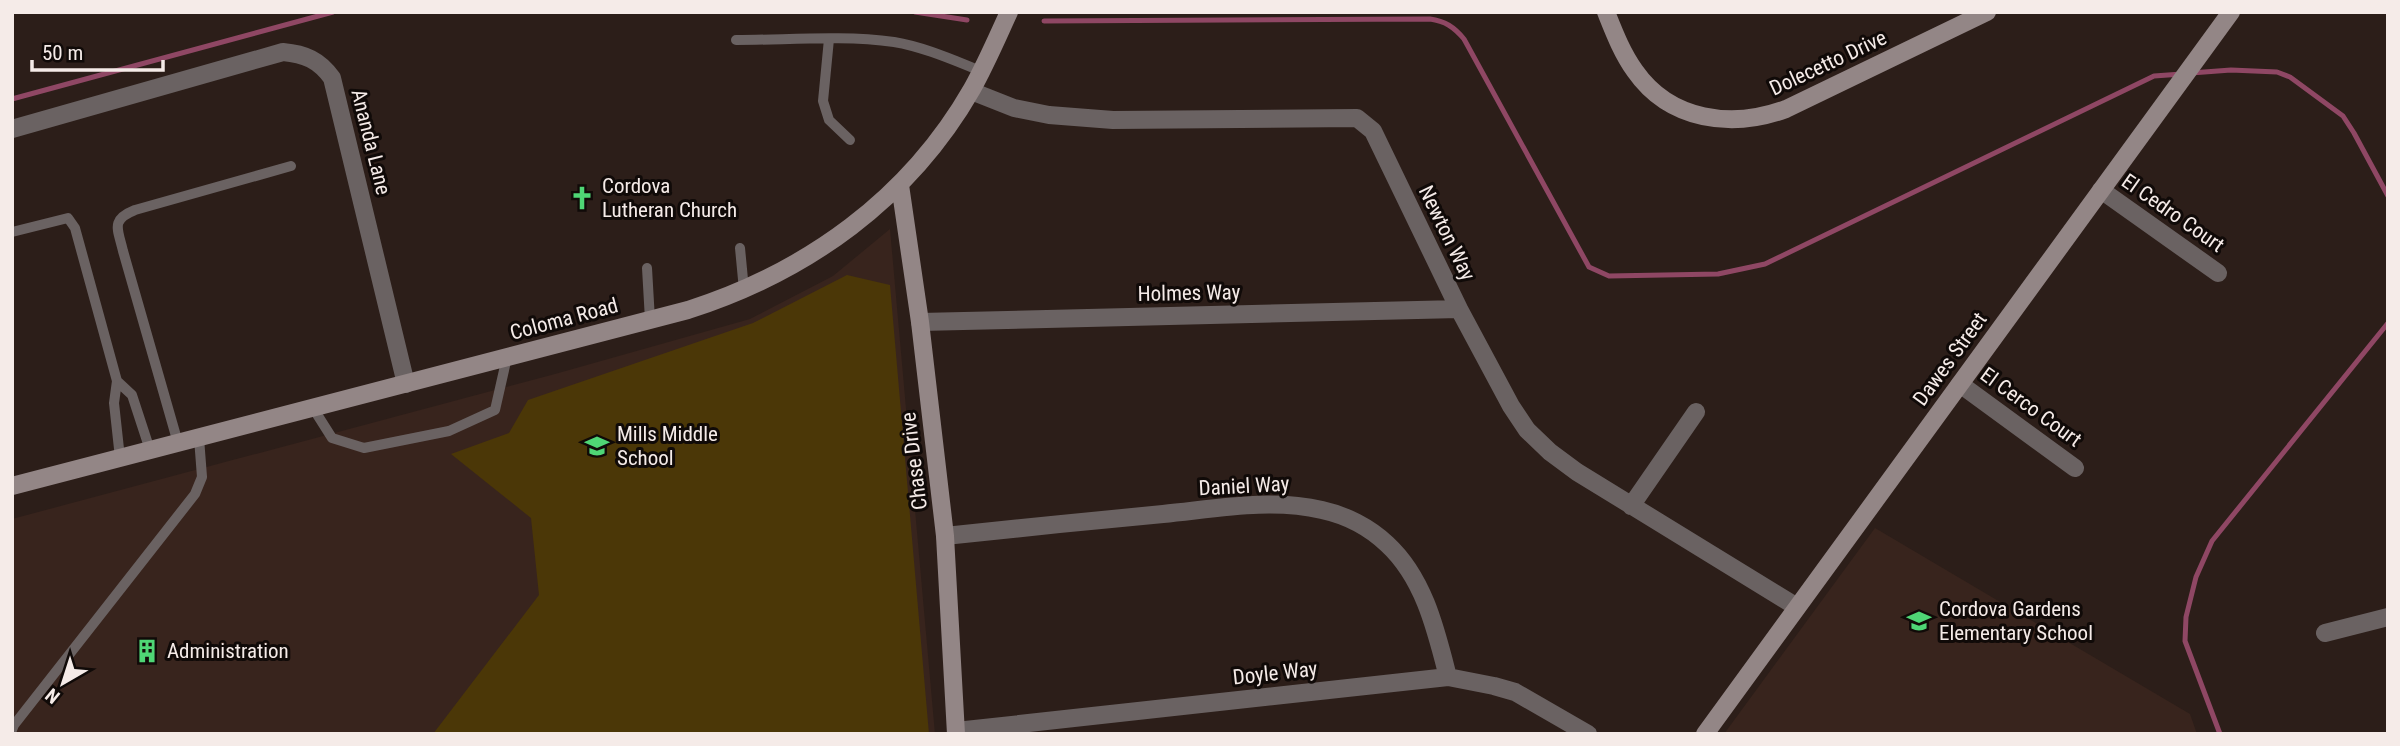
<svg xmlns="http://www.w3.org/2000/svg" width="2400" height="746" font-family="'Roboto Condensed',sans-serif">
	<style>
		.built { fill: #38241d }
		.green { fill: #4b3707 }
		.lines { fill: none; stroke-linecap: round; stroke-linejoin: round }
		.stream { stroke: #8f4764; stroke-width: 5 }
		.lane { stroke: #6a6262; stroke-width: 10 }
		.street { stroke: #6a6262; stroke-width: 18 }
		.secondary { stroke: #938686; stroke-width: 18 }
		.labels { text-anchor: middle; stroke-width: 6; stroke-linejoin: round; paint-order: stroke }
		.street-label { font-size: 21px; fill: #f5ebe8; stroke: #100a08 }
		.poi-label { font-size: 21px; fill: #f5ebe8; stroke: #100a08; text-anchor: start }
	</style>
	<rect width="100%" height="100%" fill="#2c1e19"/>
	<path class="built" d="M890,229l45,505h-923v-215l543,-145 195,-55 83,-43z
		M1875,528l315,186 7,20h-473z"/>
	<path class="green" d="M847,275l43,10 39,449h-496l106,-139 -8,-77 -80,-64 58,-21 19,-33 225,-77z"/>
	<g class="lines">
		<path class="stream" d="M915,12l52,8
			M1044,21l386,-2c15,2 24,8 34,20l125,228 20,9 109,-2 47,-10 389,-188 28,-2
			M2191,73l40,-3 46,2 13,5 53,39 11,17 34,63
			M12,99l321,-87
			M2220,734l-35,-93 1,-24 10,-40 16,-36 176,-218"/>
		<path class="lane" d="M829,39l-6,62 6,19 21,20
			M736,40c52,0 106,-5 158,2 30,5 59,18 87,29
			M12,232l56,-14 7,10 42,153 -3,22 6,55
			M740,248l4,42
			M647,268l3,52
			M117,381l15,14 18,55
			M313,408l19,30 32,10 85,-17 46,-21 12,-53
			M178,443l-55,-192c-5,-22 -13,-31 12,-41l156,-44
			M12,730l2,-5 181,-231 7,-17 -3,-39"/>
		<path class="street" d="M971,91l43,17 35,7 64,5 244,-2 16,13 86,178 52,97 16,24 23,22 27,20 220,135
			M12,129l271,-77c22,2 36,8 49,26l74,306
			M2101,190l117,83
			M920,322l539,-13
			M1960,384l115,84
			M1631,506l65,-94
			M945,536c73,-8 145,-15 218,-22 52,-5 107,-16 159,-4 23,5 47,17 65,34 37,34 49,86 61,133
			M2325,633l63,-16
			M956,731l492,-54 46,9 21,6 73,42"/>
		<path class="secondary" d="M1606,12c8,20 16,41 29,59 35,50 97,58 151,38l201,-97
			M900,185l20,137 25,214 11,198
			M12,486l676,-176c119,-38 221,-111 284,-221 14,-25 25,-51 37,-77
			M1705,734l526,-722"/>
	</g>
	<defs>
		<g id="church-bare" transform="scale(1.89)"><path d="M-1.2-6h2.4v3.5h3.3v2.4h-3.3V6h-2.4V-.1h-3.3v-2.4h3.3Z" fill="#4fd675" stroke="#100a08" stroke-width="2.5" paint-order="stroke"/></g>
		<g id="school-bare" transform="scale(1.89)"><path d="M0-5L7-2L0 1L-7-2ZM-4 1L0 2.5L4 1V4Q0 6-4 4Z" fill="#4fd675" stroke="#100a08" stroke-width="2.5" paint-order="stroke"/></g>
		<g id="building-bare" transform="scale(1.89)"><path d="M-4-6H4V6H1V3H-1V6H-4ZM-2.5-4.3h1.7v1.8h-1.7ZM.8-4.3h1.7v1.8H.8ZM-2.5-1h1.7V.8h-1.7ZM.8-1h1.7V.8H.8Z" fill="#4fd675" stroke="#100a08" stroke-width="2.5" paint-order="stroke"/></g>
	</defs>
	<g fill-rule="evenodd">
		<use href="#church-bare" x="582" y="198"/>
		<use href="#school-bare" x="597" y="446"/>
		<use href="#school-bare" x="1919" y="621"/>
		<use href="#building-bare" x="147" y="651"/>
	</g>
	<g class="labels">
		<g class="street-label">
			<text transform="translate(1828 63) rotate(-25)" y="7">Dolecetto Drive</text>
			<text transform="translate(371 142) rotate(76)" y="7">Ananda Lane</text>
			<text transform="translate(2173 213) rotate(35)" y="7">El Cedro Court</text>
			<text transform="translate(1447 233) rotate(64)" y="7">Newton Way</text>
			<text transform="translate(1189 293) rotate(-1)" y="7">Holmes Way</text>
			<text transform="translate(564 319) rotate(-15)" y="7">Coloma Road</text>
			<text transform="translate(1950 359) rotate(-54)" y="7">Dawes Street</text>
			<text transform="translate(2031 407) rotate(36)" y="7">El Cerco Court</text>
			<text transform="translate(914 461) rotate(-97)" y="7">Chase Drive</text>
			<text transform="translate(1244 486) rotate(-3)" y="7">Daniel Way</text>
			<text transform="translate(1275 673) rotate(-6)" y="7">Doyle Way</text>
		</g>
		<g class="poi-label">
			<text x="602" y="193">Cordova<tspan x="602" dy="24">Lutheran Church</tspan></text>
			<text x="617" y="441">Mills Middle<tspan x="617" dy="24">School</tspan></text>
			<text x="1939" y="616">Cordova Gardens<tspan x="1939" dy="24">Elementary School</tspan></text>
			<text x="167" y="658">Administration</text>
		</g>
	</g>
	<rect width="2400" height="746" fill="none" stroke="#f5ebe8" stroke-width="28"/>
	<g transform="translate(63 683) rotate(219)" stroke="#100a08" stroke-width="5" paint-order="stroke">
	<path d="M0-5L12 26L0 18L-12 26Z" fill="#f5ebe8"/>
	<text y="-10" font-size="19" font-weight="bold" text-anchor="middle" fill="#f5ebe8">N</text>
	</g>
	<path d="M32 60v10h131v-10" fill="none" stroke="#f5ebe8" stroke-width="3.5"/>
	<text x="42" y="60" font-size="21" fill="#f5ebe8" stroke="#100a08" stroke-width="5" paint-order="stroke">50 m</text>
</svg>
